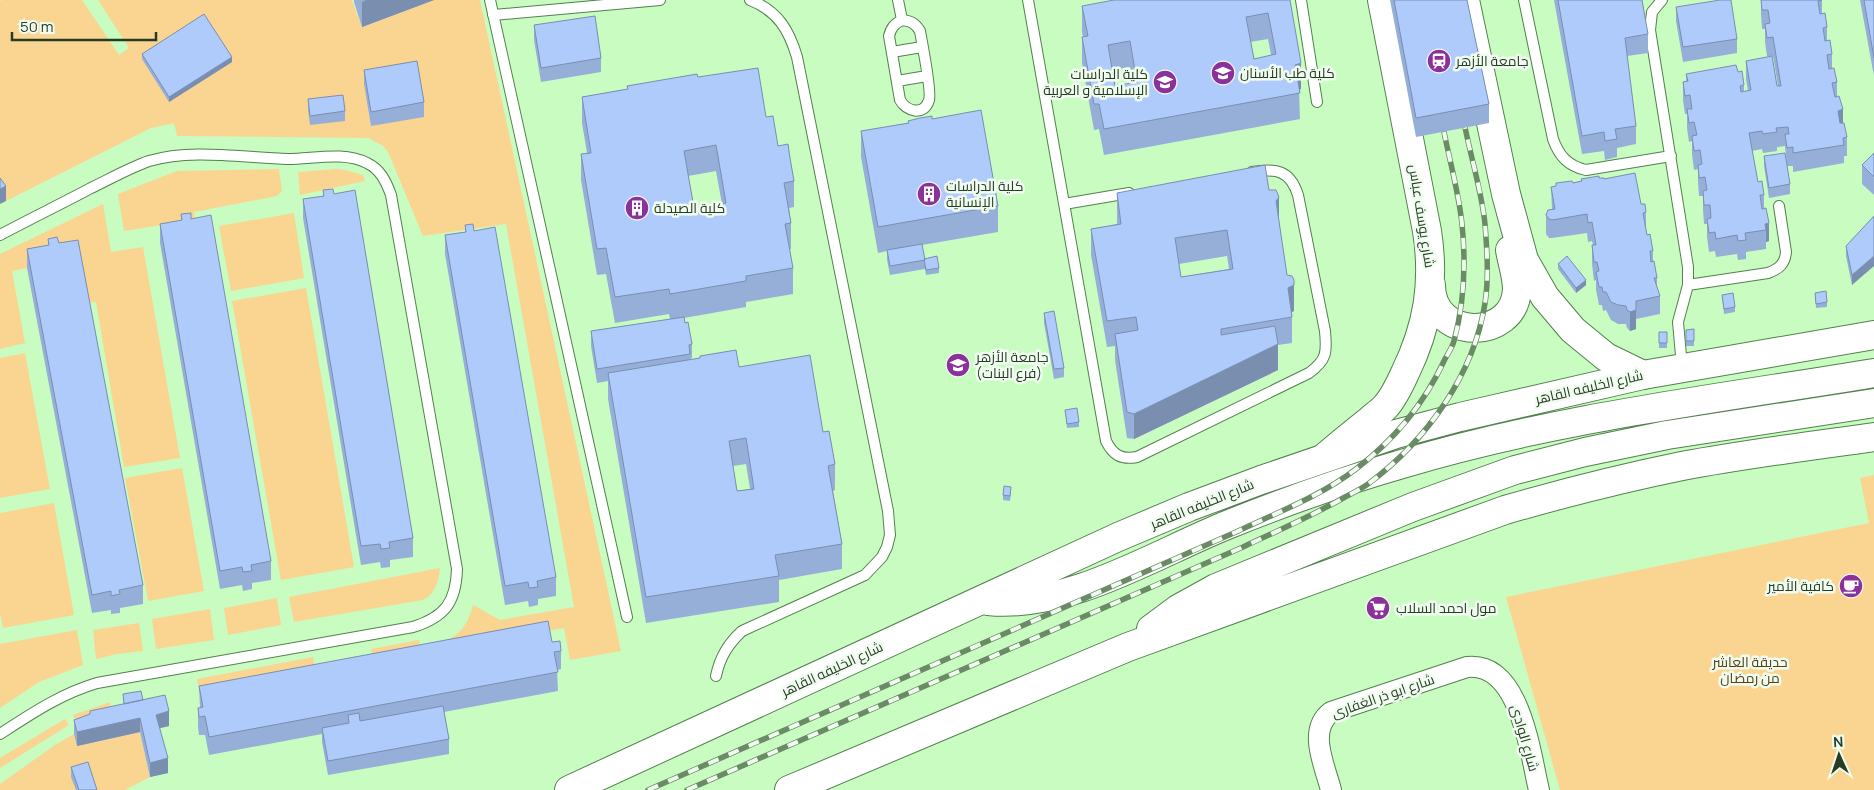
<svg xmlns="http://www.w3.org/2000/svg" width="1874" height="790" font-family="Manrope,Cairo,sans-serif">
	<style>
		.green { fill: #fad591 }
		.lines { fill: none; stroke-linecap: round; stroke-linejoin: round }
		.lane-casing { stroke: #52814d; stroke-width: 12 }
		.street-casing { stroke: #52814d; stroke-width: 22 }
		.secondary-casing { stroke: #52814d; stroke-width: 30 }
		.primary-casing { stroke: #52814d; stroke-width: 30 }
		.lane { stroke: #fff; stroke-width: 10 }
		.street { stroke: #fff; stroke-width: 20 }
		.secondary { stroke: #fff; stroke-width: 28 }
		.primary { stroke: #fff; stroke-width: 28 }
		.rail-casing { stroke: #6a8b65; stroke-width: 5.5 }
		.rail { stroke: #f1fcf0; stroke-width: 4; stroke-dasharray: 11; stroke-linecap: butt }
		.wall { fill: #96afd9; fill-rule: evenodd }
		.shaded-wall { fill: #7a8eb0 }
		.building { fill: #afcbfc; stroke: #7a8eb0; fill-rule: evenodd }
		.labels { text-anchor: middle; stroke-width: 5; stroke-linejoin: round; paint-order: stroke }
		.poi-label { font-size: 14px; fill: #273c25; stroke: #f1fcf0; text-anchor: start }
		.street-label { font-size: 14px; fill: #273c25; stroke: #f1fcf0 }
		.park-label { font-size: 14px; fill: #574115; stroke: #f1fcf0 }
	</style>
	<rect width="100%" height="100%" fill="#c8fcc1"/>
	<path class="green" d="M2,0h80l37,55 10,-7 -31,-48h254l10,27 72,-27h46l141,651 -51,9 -6,-32 -190,35 -3,-14 48,-9 2,8c29,-8 44,-11 52,-43l27,15 74,-13 -68,-383 -83,12 -35,-84 -5,-6 -14,-8 -192,-2 -3,-13 -23,5 -145,73 -6,-9v-191z
		M279,169l3,22 -5,5 -83,16 1,8 -71,11 -6,-37 59,-23z
		M336,169l9,1 18,5 2,6 -65,14 -2,-23z
		M103,204l8,48 32,-5 37,211 -56,9 -28,-165 -10,1 -37,-39 -37,7 13,72 -25,6v-95z
		M294,213l10,65 -73,13 -12,-65z
		M306,288l48,279 -73,13 -49,-279z
		M25,353l25,136 -50,9v-140z
		M182,468l22,123 -56,10 -23,-123z
		M1874,475v315h-314l-54,-193 363,-74 -9,-45z
		M54,503l20,112 -71,13 -3,-14v-101z
		M440,568c-1,13 -5,26 -17,32l-129,22 -5,-25z
		M277,598l4,27 -53,10 -4,-27z
		M210,609l4,31 -58,9 -4,-30z
		M139,623l4,28 -26,3 -21,5 -3,-29z
		M77,630l6,35 -44,17 -39,26v-64z
		M313,657l3,17 -116,21 -3,-16z
		M110,702l1,7 -35,13 -3,-7z
		M65,719l4,6 -69,43v-10z
		M140,732l10,45 -25,13h-125v-6l55,-39 19,-11 3,12z"/>
	<g class="lines">
		<g class="lane-casing">
			<path id="lane" d="M490,0l137,617
				M898,0l4,20
				M1028,0l78,441c7,14 15,19 31,16l172,-84c18,-13 18,-21 16,-42l-27,-136c-8,-25 -22,-27 -46,-23
				M1301,0l16,102
				M1524,0l29,139c6,17 15,27 33,31l85,-14
				M1662,0l-10,12 -2,18 38,237v18l-10,37 4,45
				M493,15l167,-15
				M902,20c9,1 13,3 18,11 2,12 12,61 9,69 -5,17 -23,11 -29,0l-11,-64c2,-8 5,-12 13,-16z
				M892,52l30,-5
				M897,81l30,-5
				M1064,204l65,-11
				M0,235c30,-16 61,-31 91,-47 19,-9 38,-20 58,-27 43,-13 95,-3 139,-2 25,0 56,-8 79,4 13,6 19,18 24,32l66,374c-1,33 -12,48 -44,58l-316,56c-37,11 -66,31 -97,51
				M1688,285l80,-12c11,-4 17,-9 18,-21l-7,-46
				M716,676c4,-19 12,-32 26,-45l123,-56 17,-18 5,-10 3,-12 -2,-24 -91,-454c-8,-27 -19,-46 -47,-57"/>
		</g>
		<g class="street-casing">
			<path id="street" d="M1331,790c-6,-24 -24,-60 0,-78l136,-45c53,-6 63,86 72,123"/>
		</g>
		<g class="secondary-casing">
			<path id="secondary" d="M1465,0l41,194 18,66 21,37 28,33 33,27 37,18
				M1431,285c0,56 84,57 86,4 0,-12 -5,-27 -7,-39
				M1324,458c15,-13 30,-25 45,-37 5,-5 12,-9 17,-15 8,-9 14,-22 19,-33 23,-47 30,-90 22,-142l-45,-231"/>
		</g>
		<g class="primary-casing">
			<path id="primary" d="M988,601c81,8 165,-46 239,-76 57,-23 116,-44 175,-61 153,-46 314,-65 472,-91
				M1151,629l27,-20 38,-21 197,-81 102,-37 70,-18 82,-17 207,-32
				M569,790l549,-253 71,-30 72,-27 135,-46 64,-17 183,-42 231,-40
				M789,790l339,-143 377,-137c59,-17 118,-32 177,-44 64,-12 128,-20 192,-29"/>
		</g>
		<use href="#lane" class="lane"/>
		<use href="#street" class="street"/>
		<use href="#secondary" class="secondary"/>
		<use href="#primary" class="primary"/>
		<g class="rail-casing">
			<path id="rail" d="M648,790l588,-258c40,-19 85,-36 120,-63 38,-29 68,-65 88,-108 3,-6 8,-13 10,-20 10,-37 12,-78 8,-117 -3,-30 -12,-62 -18,-92
				M687,790l556,-243c34,-16 69,-31 102,-50 8,-4 16,-8 23,-13 58,-43 106,-109 117,-181 4,-25 2,-53 0,-79 -3,-31 -14,-66 -20,-97"/>
		</g>
		<use href="#rail" class="rail"/>
	</g>
	<path class="wall" d="M354,0h80l-72,27 -8,-25z
		M1290,0l11,89 -2,1 1,29 -196,36 -5,-26 -5,1 -12,-67v-26h1l-1,-5v-26zM1268,39l3,16 -17,4 -4,-17zM1130,67l3,16 -18,3 -2,-16z
		M1390,0h77l22,104v19l-73,14z
		M1554,0h88l6,34v19l-21,3 9,70v18l-19,4v9l-12,3 -1,-9 -22,3z
		M1761,0h61v14l5,13v13l5,14v15l5,13v14l6,27 4,14v19h-3v7l-51,9v-6h-6l-2,-20 -8,1v4l-14,2 -1,-4 -10,2 6,31 6,13v14l5,32 -3,1v7l-20,3v7l-8,1 -1,-6 -21,3 -1,-6 -6,1 -2,-15v-13h-3l-1,-14v-14h-4l-1,-13v-14l-4,1 -2,-16v-13l-3,1 -2,-14v-14h-2l-2,-14v-18l3,-1v-7l52,-2 6,13v7l4,-1 -2,-12v-18l25,-5h-4l-2,-14v-13h-3l-1,-14zM1772,56h1l5,30h-1z
		M1860,0h14v76z
		M1676,7l61,32v14l-54,9 -7,-41z
		M534,25l67,33v14l-60,10 -7,-42z
		M142,54l90,8 -63,40 -27,-43z
		M364,70l60,32v15l-53,9 -7,-42z
		M698,77l68,40 12,29 16,35v26l-5,1 2,15v26h-2l4,19v26l-47,8v5l-62,11 1,5 7,21v14l-2,1v1l49,7 84,65 12,32v26l-2,1 9,53v25l-63,11v22l-133,21 -38,-224v-18l-11,2 -6,-37v-15l79,-12 -1,-5 -54,9 -9,-49 -9,1 -16,-95v-26l6,-1 -5,-30v-26l45,-8v-3zM716,171l6,33 -28,4 -6,-32zM746,464l4,25 -13,2 -4,-25z
		M308,99l37,12v10l-35,4 -2,-16z
		M932,119l66,87v26l-76,13 2,14 15,9v5l-13,2 -1,-6 -35,6 -3,-15v-9l-9,2 -17,-96v-26z
		M1874,153v42l-12,-11v-19z
		M1764,156l26,28v10l-21,4 -5,-32z
		M1599,178l5,1 37,25 5,8v19l1,4 6,16v10l4,17v9l3,9v18l-24,5v10l-6,2 -3,-3 -1,-4h-8l-7,-4 -5,-10 -3,1 -1,-6h-3l-3,-15v-10l-2,1 -2,-17v-19h1l-1,-4 -4,1 -1,-9 -35,5h-3l-3,-4v-19l6,-6 -1,-22 30,-6v-2z
		M323,190l90,348v19l-23,3v7l-9,1 -1,-6 -19,3 -58,-347v-19l20,-3z
		M1269,190l10,33 8,52 7,31v5l-3,1 1,5v26l-14,2v25l-144,69 -7,-1 -12,-78v-14l-8,1 -16,-92v-26l26,-5v-31zM1227,256l2,13 -48,8 -2,-13z
		M181,214l10,5 80,342v19l-19,3v6l-9,2 -1,-6 -22,4 -60,-346v-19l21,-3z
		M1874,216l-22,69 -6,-29v-10z
		M465,225l91,352v19l-18,3v6l-9,2 -1,-6 -23,4 -60,-351v-19l20,-3z
		M48,239l11,4 84,342v19l-23,4v5l-9,1v-4l-19,3 -65,-345v-19l21,-4z
		M1558,264l28,21 -10,8 -18,-24z
		M1815,293l12,9v5l-11,1z
		M1722,295l13,12v5l-11,2z
		M1044,313l20,55v9l-10,2 -10,-56z
		M1694,329v17h-8v-16z
		M1659,332h8v16h-8z
		M1065,410l14,12v5l-12,1z
		M1011,492l-1,9 -7,-1v-5z
		M552,642l9,9v18l-4,1 1,21 -114,21 5,27v15l-121,21 -6,-33v-8l-113,21 -4,-20h-6l-1,-8v-19h2l-1,-22z
		M123,694l20,6 26,26 -9,2 8,45 -18,4 -10,-45 -63,14 -3,-12v-14l50,-16z
		M71,767l26,23h-21l-5,-13z"/>
	<path class="shaded-wall" d="M366,0h68l-72,27v-25z
		M232,57v5l-63,40v-5z
		M1301,63v26l-6,2v-26z
		M1843,109v19l-5,1v-18z
		M6,186v15l-6,3v-15z
		M1279,197v26l-3,-22z
		M1769,223v18l-3,1v-12l-1,-6z
		M1874,256v10l-22,19v-10z
		M1294,280v31l-6,3v-26z
		M1586,280v5l-10,8v-5z
		M1636,301v28l-6,2v-19z
		M1278,344v26l-144,69v-25z
		M169,711v15l-13,3v-14z
		M140,718v14l-63,14v-14z
		M168,758v15l-18,4v-14z"/>
	<path class="building" d="M1114,0h176l11,63 -6,2 5,28 -196,36 -5,-25h-5l-12,-67 6,-1 -6,-30zM1268,13l8,41 -22,5 -8,-42zM1130,41l7,41 -22,4 -7,-41z
		M1394,0h73l22,104 -73,14z
		M1558,0h84l6,34 -23,4 11,88 -21,3 2,10 -12,2 -1,-9 -22,4z
		M1720,0h11l6,39 -54,8 -7,-40z
		M1761,0h61l-4,1 2,13 5,-1 2,14 -4,1 2,13 5,-1 2,14 -5,1 2,14 5,-1 3,14 -5,1 3,14 4,-1 4,13 -5,2 2,12h4l3,14 -4,1 1,7 -51,8v-6l-6,1 -2,-14h4l-1,-7 -12,1 1,4 -14,2 -1,-3 -13,2 9,49 4,-1 2,14h-4l2,14 4,-1 3,15 -4,1 1,6 -21,3 1,7 -8,1 -1,-6 -21,4 -1,-7 -6,1 -2,-14 4,-1 -1,-13h-6l-1,-14 4,-1 -2,-13 -6,1 -1,-13 4,-1 -2,-14 -6,1 -2,-15 5,-1 -3,-13 -5,1 -2,-14h5l-2,-14 -5,1 -2,-14 5,-1 -2,-7 50,-9 2,7 4,-1 2,14 -4,1 1,6 10,-2 -5,-29 26,-5 5,30h4l-8,-49 -6,1 -2,-14 5,-1 -2,-13h-6z
		M1864,0h10v58z
		M204,14l28,43 -63,40 -27,-43z
		M595,16l6,42 -60,10 -7,-43z
		M417,61l7,41 -53,10 -7,-42z
		M758,68l8,49 7,-1 5,30 10,-2 2,14 4,23 -10,2 7,40 -6,1 8,44 -47,8v5l-76,13 -1,-5 -54,8 -9,-49 -9,1 -16,-95 10,-1 -9,-56 46,-8 -1,-3 70,-12 1,3zM716,145l10,58 -32,5 -10,-57z
		M343,95l2,16 -35,5 -2,-17z
		M981,110l17,96 -120,21 -17,-96 48,-8 -1,-2 12,-3 12,-2v3z
		M1785,153l5,31 -21,4 -5,-32z
		M1874,153v24l-12,-12z
		M1265,165l4,25h7l3,7 -3,4 11,74 5,1 2,4v5l-6,3 4,29 -71,12v6l54,-9 3,18 -144,70 -7,-2 -12,-78 23,-4 -2,-13 -29,4 -16,-92 30,-5 -4,-31zM1227,230l6,39 -52,8 -6,-39z
		M1635,173l6,31h4l1,8 -3,1 4,22 3,-1 3,17h-3l1,11 3,-1 3,17h-3l6,18 -24,5v9l-6,2 -3,-2 -1,-4 -8,-1 -7,-3 -5,-10h-3l-1,-5h-3l-3,-15 3,-1 -2,-9h-3l-2,-17h4l-4,-23 -4,1 -1,-9 -35,6 -3,-1 -3,-4 2,-5 7,-1 -4,-22 5,-1v-3l16,-2 1,2 9,-2 -1,-2 18,-3v2h5v1z
		M0,178l6,8 -6,3z
		M333,189l1,5 21,-4 58,348 -24,4 1,6 -9,1 -1,-5 -19,2 -58,-347 21,-3 -1,-6z
		M191,213v6l20,-4 60,346 -20,4 1,6 -9,1 -1,-5 -22,4 -60,-347 22,-4 -1,-6z
		M1874,216v40l-22,19 -6,-29z
		M473,224l1,7 21,-4 61,350 -19,4 1,6 -9,1 -1,-6 -23,4 -60,-351 21,-3 -1,-7z
		M57,237l2,6 19,-3 65,345 -24,5 1,4 -9,2v-5l-19,4 -65,-346 22,-4 -1,-6z
		M922,244l3,16 -35,6 -3,-16z
		M937,256l2,12 -13,2 -2,-11z
		M1567,256l19,24 -10,8 -18,-24z
		M1826,291l1,11 -11,2 -1,-11z
		M1733,293l2,14 -11,2 -2,-14z
		M1054,311l10,57 -10,1 -10,-56z
		M684,317l1,6 3,-1 4,22 -3,1 1,9 -93,15 -6,-38z
		M1694,329v12h-8v-11z
		M1659,332h8v11h-8z
		M736,350l3,17 71,-12 13,77 6,-1 6,33 -7,2 14,78 -67,11 4,21 -133,21 -38,-224 92,-15v-2zM746,438l8,51 -17,2 -8,-50z
		M1077,408l2,14 -12,2 -2,-14z
		M1004,486l7,1 -1,9 -7,-1z
		M548,621l4,21 8,-1 1,10 -7,1 4,20 -349,65 -4,-21 -6,1 -1,-9 5,-1 -4,-21z
		M141,691l2,9 -19,4 -1,-10z
		M165,695l4,16 -13,4 12,43 -18,5 -10,-45 -63,14 -3,-12 16,-6v-3z
		M443,706l6,33 -121,22 -6,-33 27,-5 -1,-8 11,-2 1,8z
		M88,762l9,28h-18l-8,-23z"/>
	<defs>
		<g id="station-disc" transform="scale(1.25)"><circle r="9.5" fill="#8c309b" stroke="#f1fcf0"/><path d="M-3-6H3Q5-6 5-4V2Q5 4 3 4L4.5 6H3L1.5 4h-3L-3 6H-4.5L-3 4Q-5 4-5 2V-4Q-5-6-3-6ZM-3.5-4v3h7v-3ZM-3.5 1v1.5H-2V1ZM2 1v1.5H3.5V1Z" fill="#fff"/></g>
		<g id="university-disc" transform="scale(1.25)"><circle r="9.5" fill="#8c309b" stroke="#f1fcf0"/><path d="M0-5L7-2L0 1L-7-2ZM-4 1L0 2.5L4 1V4Q0 6-4 4Z" fill="#fff"/></g>
		<g id="building-disc" transform="scale(1.25)"><circle r="9.5" fill="#8c309b" stroke="#f1fcf0"/><path d="M-4-6H4V6H1V3H-1V6H-4ZM-2.5-4.3h1.7v1.8h-1.7ZM.8-4.3h1.7v1.8H.8ZM-2.5-1h1.7V.8h-1.7ZM.8-1h1.7V.8H.8Z" fill="#fff"/></g>
		<g id="cafe-disc" transform="scale(1.25)"><circle r="9.5" fill="#8c309b" stroke="#f1fcf0"/><path d="M-5.5-4.5H6V0H3Q3 3.5 0 3.5H-2.5Q-5.5 3.5-5.5 0ZM3-3.2v2h1.7v-2ZM-6 4.5H4V6H-6Z" fill="#fff"/></g>
		<g id="supermarket-disc" transform="scale(1.25)"><circle r="9.5" fill="#8c309b" stroke="#f1fcf0"/><path d="M-6-5.5h2.5l.6 2H6L4.5 2H-2.5L-4.4-4H-6ZM-1.5 3.2a1.3 1.3 0 1 0 .1 0ZM3 3.2a1.3 1.3 0 1 0 .1 0Z" fill="#fff"/></g>
	</defs>
	<g fill-rule="evenodd">
		<use href="#station-disc" x="1439" y="61"/>
		<use href="#university-disc" x="1223" y="73"/>
		<use href="#university-disc" x="1165" y="82"/>
		<use href="#building-disc" x="929" y="194"/>
		<use href="#building-disc" x="637" y="208"/>
		<use href="#university-disc" x="958" y="365"/>
		<use href="#cafe-disc" x="1851" y="586"/>
		<use href="#supermarket-disc" x="1378" y="608"/>
	</g>
	<g class="labels">
		<g class="poi-label">
			<text x="1456" y="66">جامعة الأزهر</text>
			<text x="1240" y="78">كلية طب الأسنان</text>
			<text x="1148" y="79" text-anchor="end">كلية الدراسات<tspan x="1148" dy="16">الإسلامية و العربية</tspan></text>
			<text x="946" y="191">كلية الدراسات<tspan x="946" dy="16">الإنسانية</tspan></text>
			<text x="654" y="213">كلية الصيدلة</text>
			<text x="976" y="362">جامعة الأزهر<tspan x="976" dy="16">(فرع البنات)</tspan></text>
			<text x="1834" y="591" text-anchor="end">كافية الأمير</text>
			<text x="1396" y="613">مول احمد السلاب</text>
		</g>
		<g class="street-label">
			<text transform="translate(1422 216) rotate(81)" y="5">شارع يوسف عباس</text>
			<text transform="translate(1589 387) rotate(-13)" y="5">شارع الخليفه القاهر</text>
			<text transform="translate(1202 504) rotate(-22)" y="5">شارع الخليفه القاهر</text>
			<text transform="translate(832 669) rotate(-25)" y="5">شارع الخليفه القاهر</text>
			<text transform="translate(1383 696) rotate(-19)" y="5">شارع ابو ذر الغفارى</text>
			<text transform="translate(1525 738) rotate(74)" y="5">شارع الوادى</text>
		</g>
		<g class="park-label">
			<text x="1750" y="667">حديقة العاشر<tspan x="1750" dy="16">من رمضان</tspan></text>
		</g>
	</g>
	<g transform="translate(1839 755) rotate(357)" stroke="#f1fcf0" stroke-width="4" paint-order="stroke">
	<path d="M0-4L9 19L0 12L-9 19Z" fill="#273c25"/>
	<text y="-8" font-size="14" font-weight="bold" text-anchor="middle" fill="#273c25">N</text>
	</g>
	<path d="M12 32v8h144v-8" fill="none" stroke="#273c25" stroke-width="2.5"/>
	<text x="20" y="32" font-size="15" fill="#273c25" stroke="#f1fcf0" stroke-width="4" paint-order="stroke">50 m</text>
</svg>
